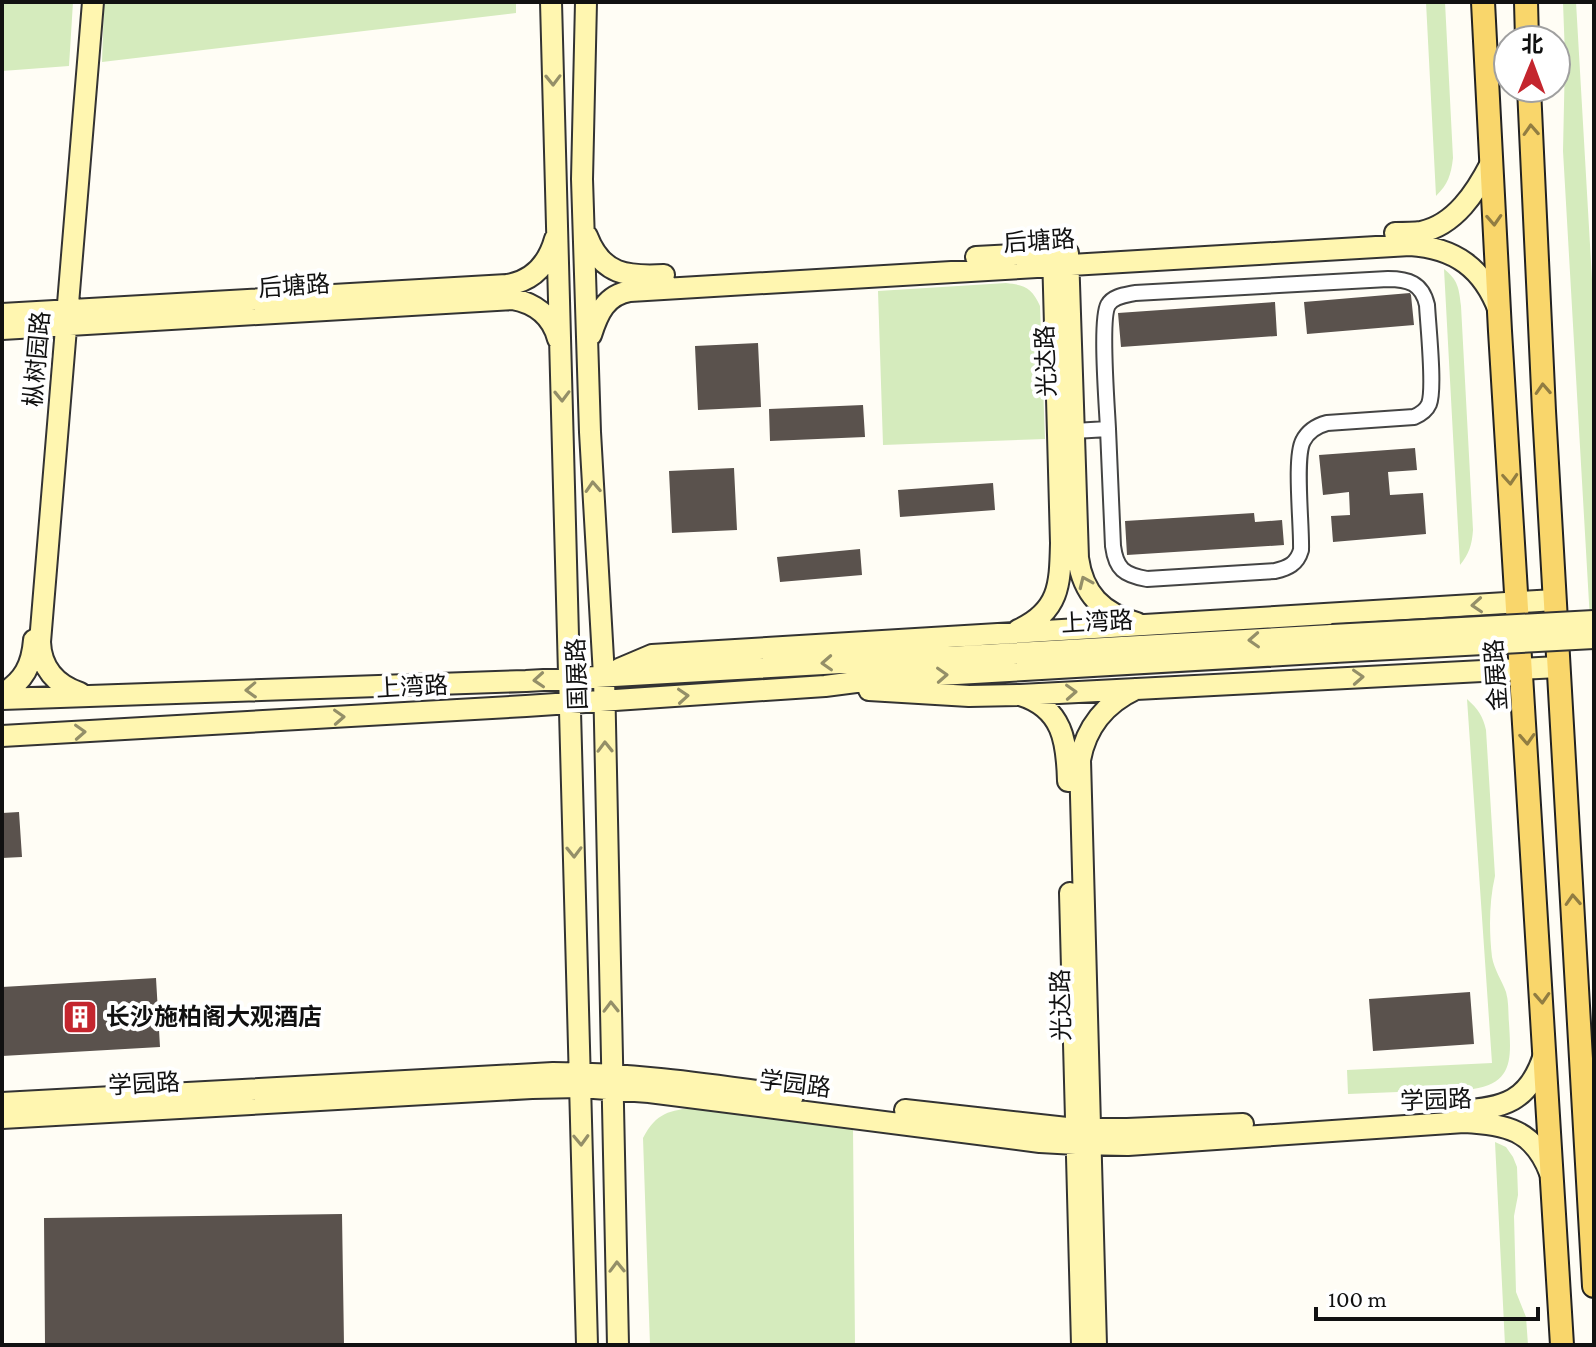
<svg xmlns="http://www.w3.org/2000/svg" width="1596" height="1347" font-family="'Crimson Pro','Noto Sans SC',serif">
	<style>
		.green { fill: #d5ebbd }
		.building { fill: #5a524d }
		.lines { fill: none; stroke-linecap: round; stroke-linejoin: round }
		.street-casing { stroke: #444; stroke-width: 18 }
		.secondary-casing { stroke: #333; stroke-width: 24 }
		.primary-casing { stroke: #222; stroke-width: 26 }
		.street { stroke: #fff; stroke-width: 14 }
		.secondary { stroke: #fff6b0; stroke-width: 20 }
		.primary { stroke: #f9d66b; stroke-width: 22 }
		.secondary-bridge-casing { stroke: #333; stroke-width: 24; stroke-linecap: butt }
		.secondary-bridge { stroke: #fff6b0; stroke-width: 20 }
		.oneway { stroke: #948f68 }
		.oneway2 { stroke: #917d42 }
		.labels { text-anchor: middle; stroke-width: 8; stroke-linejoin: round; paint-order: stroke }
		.street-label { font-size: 24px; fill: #111; stroke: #fff }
		.poi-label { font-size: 24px; font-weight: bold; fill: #111; stroke: #fff; text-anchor: start }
	</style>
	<rect width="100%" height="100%" fill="#fffdf5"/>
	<path class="green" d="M2,2h71l-4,64 -67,5z
		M104,2h412v11l-414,49z
		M1426,2h19l8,156c-2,17 -5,26 -17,38z
		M1563,2h13l18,312v376l-31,-539 2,-94z
		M1444,269c14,11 15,19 17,37l12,224c-1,15 -4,24 -13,35z
		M1006,283c19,2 26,5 34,23l5,133 -162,6 -5,-154z
		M1467,699c11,10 16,17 19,31l9,146c-6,26 -6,54 -3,81 2,12 10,24 14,35 3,10 2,21 3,31 2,34 5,60 -36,66l-125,5 -1,-24 145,-7z
		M696,1107l157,21 2,217h-205l-7,-207c14,-26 26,-27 53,-31z
		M1495,1142l11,5 7,10 4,10 1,28 -4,21 2,76 10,25 2,28h-23z"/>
	<path class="building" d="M1410,293l1,2 3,30 -107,9 -3,-32z
		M1275,302l2,34 -156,11 -3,-34z
		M758,343l3,64 -63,3 -3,-64z
		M863,405l2,32 -95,4 -1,-32z
		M1415,448l2,22 -29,2 2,23 33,-2 3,41 -93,8 -2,-26 19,-1 -1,-23 -26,3 -4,-40z
		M734,468l3,62 -65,3 -3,-62z
		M993,483l2,27 -95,7 -2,-27z
		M1254,513l1,9 27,-2 2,25 -157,10 -2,-34z
		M860,549l2,26 -82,7 -3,-25z
		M19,812l3,45 -20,1v-45z
		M156,978l4,69 -158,9v-69z
		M1470,992l4,52 -101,7 -4,-52z
		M342,1214l2,131h-299l-1,-127z"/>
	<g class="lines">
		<g class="street-casing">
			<path id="street" d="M1074,431l34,-2 5,117c3,23 11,29 34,33l128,-8c13,-3 22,-7 26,-21 1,-23 -7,-92 2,-109 5,-10 13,-15 24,-18l87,-6c7,-3 12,-6 15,-13 6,-15 -1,-79 -2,-99 -5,-22 -19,-26 -39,-26l-253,14c-9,2 -22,3 -27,12 -8,15 -1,102 0,124"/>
		</g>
		<g class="secondary-casing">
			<path id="secondary" d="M551,2l36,1343
				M586,2l-4,177 8,253 14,244 14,669
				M1395,233c8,0 17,0 26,-1 34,-7 55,-40 70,-69
				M587,236c15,39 40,41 77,39
				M1068,253l10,305c5,36 24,55 59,65
				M976,257l72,-4
				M2,314l505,-29c26,-4 41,-21 48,-46
				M2,329l510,-30c23,4 40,17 46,40
				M591,335c7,-22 15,-40 39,-44l780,-46c45,3 73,23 89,66
				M1018,630c42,-19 42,-46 43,-87l-8,-290
				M619,669l33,-14 903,-55
				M869,690l100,6 51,-1 539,-28
				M80,693c-24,-8 -39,-25 -40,-51l53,-640
				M2,694c22,-13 30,-29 32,-54
				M1020,695c43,13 47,47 48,86
				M2,699l524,-18 806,-46
				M2,736l524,-30 299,-20 62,-8 447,-26
				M1070,893l12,452
				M2,1103l551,-30c82,0 160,12 240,23
				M905,1110l171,19h51l116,-5
				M1459,1111c45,-3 70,-9 85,-56
				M2,1118l530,-30 48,-1 69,5 391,50 36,2 52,1 336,-23c42,2 70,8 86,51
				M1096,1345l-16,-585c6,-33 26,-57 56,-71"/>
		</g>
		<g class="primary-casing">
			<path id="primary" d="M1483,2l17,329 62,1014
				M1526,2l1,38
				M1529,88l15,323 50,875"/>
		</g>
		<use href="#street" class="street"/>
		<use href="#secondary" class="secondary"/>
		<use href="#primary" class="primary"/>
		<g class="secondary-bridge-casing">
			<path id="secondary-bridge" d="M1332,635l262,-14
				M1334,652l260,-14"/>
		</g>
		<use href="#secondary-bridge" class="secondary-bridge"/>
	</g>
	<defs><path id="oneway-chevron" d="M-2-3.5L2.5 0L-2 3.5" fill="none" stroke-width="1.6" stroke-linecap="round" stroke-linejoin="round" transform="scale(2)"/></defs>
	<g class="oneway">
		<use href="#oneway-chevron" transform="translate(553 80) rotate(89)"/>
		<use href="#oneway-chevron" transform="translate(562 396) rotate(89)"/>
		<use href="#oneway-chevron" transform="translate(593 487) rotate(-93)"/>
		<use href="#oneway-chevron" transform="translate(1085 582) rotate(-114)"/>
		<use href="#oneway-chevron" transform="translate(1477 605) rotate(176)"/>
		<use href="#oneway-chevron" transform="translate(1254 640) rotate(177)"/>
		<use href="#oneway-chevron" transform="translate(827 663) rotate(177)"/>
		<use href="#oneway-chevron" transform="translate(942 675) rotate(-3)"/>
		<use href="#oneway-chevron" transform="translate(1358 677) rotate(-3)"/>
		<use href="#oneway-chevron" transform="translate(539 680) rotate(176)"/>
		<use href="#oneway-chevron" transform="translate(251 690) rotate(178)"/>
		<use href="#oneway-chevron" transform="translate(1071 692) rotate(-3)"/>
		<use href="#oneway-chevron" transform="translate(683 696) rotate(-4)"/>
		<use href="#oneway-chevron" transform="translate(339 717) rotate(-3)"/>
		<use href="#oneway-chevron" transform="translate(80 732) rotate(-3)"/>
		<use href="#oneway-chevron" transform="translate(605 747) rotate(-91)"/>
		<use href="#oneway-chevron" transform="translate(574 852) rotate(89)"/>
		<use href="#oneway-chevron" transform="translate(611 1007) rotate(-91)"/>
		<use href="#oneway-chevron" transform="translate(581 1140) rotate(88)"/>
		<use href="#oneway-chevron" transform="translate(617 1267) rotate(-91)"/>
	</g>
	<g class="oneway2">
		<use href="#oneway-chevron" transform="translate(1531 130) rotate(-93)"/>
		<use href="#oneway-chevron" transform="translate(1494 220) rotate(87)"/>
		<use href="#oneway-chevron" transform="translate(1543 389) rotate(-93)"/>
		<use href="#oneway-chevron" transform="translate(1510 479) rotate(86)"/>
		<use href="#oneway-chevron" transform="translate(1527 739) rotate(87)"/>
		<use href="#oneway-chevron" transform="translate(1573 900) rotate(-93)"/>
		<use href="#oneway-chevron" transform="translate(1542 998) rotate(87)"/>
	</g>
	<defs>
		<g id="building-square" transform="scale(1.8)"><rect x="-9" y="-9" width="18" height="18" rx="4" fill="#c4262e" stroke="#fff"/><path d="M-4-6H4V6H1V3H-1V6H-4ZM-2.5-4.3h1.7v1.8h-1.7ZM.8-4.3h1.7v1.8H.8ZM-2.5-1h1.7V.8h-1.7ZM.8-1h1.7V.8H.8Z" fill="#fff"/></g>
	</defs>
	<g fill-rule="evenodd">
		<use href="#building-square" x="80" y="1017"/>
	</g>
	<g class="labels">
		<g class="street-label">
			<text transform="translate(1039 241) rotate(-4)" y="8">后塘路</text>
			<text transform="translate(294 286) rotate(-4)" y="8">后塘路</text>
			<text transform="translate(37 359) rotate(-85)" y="8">枞树园路</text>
			<text transform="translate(1046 361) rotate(-92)" y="8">光达路</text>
			<text transform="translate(1097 622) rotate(-3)" y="8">上湾路</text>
			<text transform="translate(577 674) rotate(-92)" y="8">国展路</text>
			<text transform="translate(1496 675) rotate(-94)" y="8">金展路</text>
			<text transform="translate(412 687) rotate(-3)" y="8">上湾路</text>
			<text transform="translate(1061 1005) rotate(-91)" y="8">光达路</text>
			<text transform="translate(144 1084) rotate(-3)" y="8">学园路</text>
			<text transform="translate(795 1084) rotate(7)" y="8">学园路</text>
			<text transform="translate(1436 1100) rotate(-2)" y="8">学园路</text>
		</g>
		<g class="poi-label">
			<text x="106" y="1025">长沙施柏阁大观酒店</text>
		</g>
	</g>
	<rect width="1596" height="1347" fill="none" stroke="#111111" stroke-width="8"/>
	<g transform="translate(1532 64) rotate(1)"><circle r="38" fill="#ffffff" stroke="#a0a0a0" stroke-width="2"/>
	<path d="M0-6L14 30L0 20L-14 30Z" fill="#c4262e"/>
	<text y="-12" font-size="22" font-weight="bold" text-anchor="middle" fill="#111111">北</text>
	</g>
	<path d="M1316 1307v12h222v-12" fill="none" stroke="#111111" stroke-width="4"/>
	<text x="1328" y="1307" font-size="24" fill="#111111" stroke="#ffffff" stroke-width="6" paint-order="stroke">100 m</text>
</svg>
